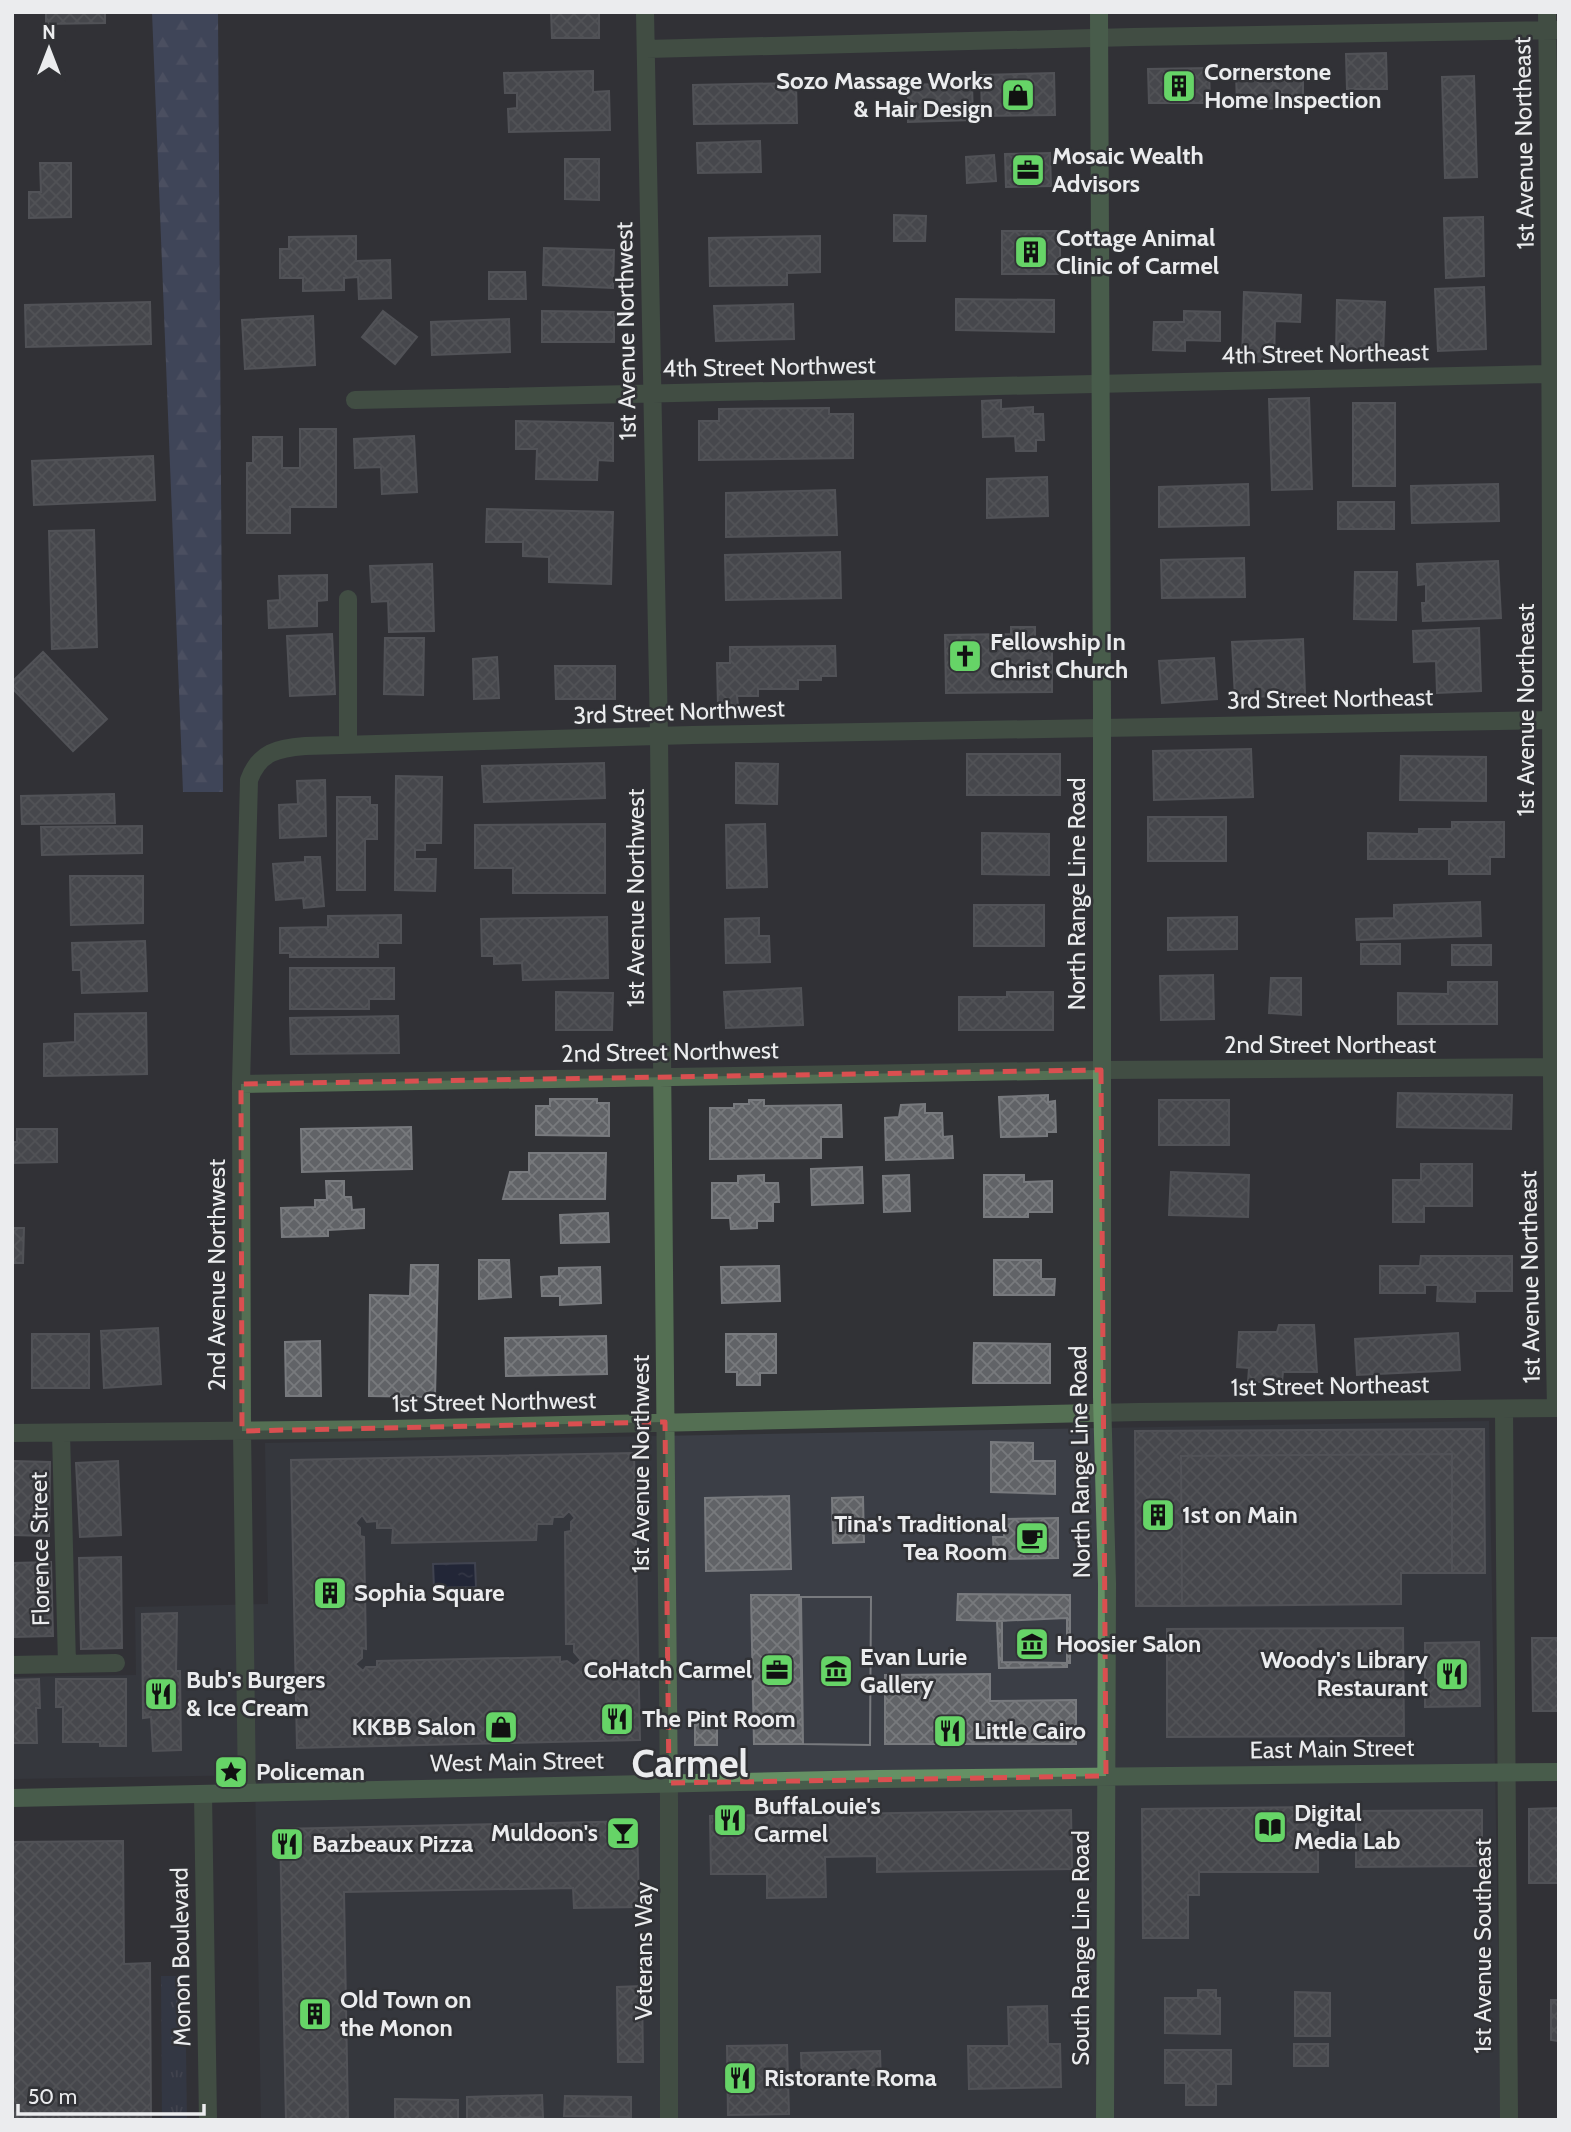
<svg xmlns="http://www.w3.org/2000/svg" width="1571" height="2132" font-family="Cabin,sans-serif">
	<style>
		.built { fill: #3b3e46 }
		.grass { fill: url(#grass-tufts) }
		.forest { fill: url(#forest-firs) }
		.water { fill: url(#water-ripples); stroke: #52596f; stroke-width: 2 }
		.building { fill: url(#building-cross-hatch); stroke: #787a7e; stroke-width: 2; fill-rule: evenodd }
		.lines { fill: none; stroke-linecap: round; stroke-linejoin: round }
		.minor { stroke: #546f53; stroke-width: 18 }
		.secondary { stroke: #659064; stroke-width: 18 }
		.marked { fill: none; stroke: #da4f50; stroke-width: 5; stroke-dasharray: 14 9; stroke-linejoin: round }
		.labels { text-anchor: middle; stroke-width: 5; stroke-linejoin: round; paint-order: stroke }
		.poi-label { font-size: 24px; font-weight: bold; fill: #ebecee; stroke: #313236; text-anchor: start }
		.street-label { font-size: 24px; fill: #ebecee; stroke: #313236 }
		.town-label { font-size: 38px; font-weight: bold; fill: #ebecee; stroke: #313236 }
	</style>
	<defs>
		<pattern id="grass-tufts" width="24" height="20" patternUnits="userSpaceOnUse" patternTransform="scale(1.75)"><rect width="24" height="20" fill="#373e52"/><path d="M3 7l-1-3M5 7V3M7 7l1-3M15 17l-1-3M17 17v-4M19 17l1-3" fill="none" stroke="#545a6b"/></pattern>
		<pattern id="forest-firs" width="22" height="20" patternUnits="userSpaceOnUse" patternTransform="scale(1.75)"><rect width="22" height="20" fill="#515d81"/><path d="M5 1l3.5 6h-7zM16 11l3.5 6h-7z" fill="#6a7493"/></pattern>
		<pattern id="water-ripples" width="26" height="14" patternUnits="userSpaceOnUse" patternTransform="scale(1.75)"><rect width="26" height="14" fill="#111a38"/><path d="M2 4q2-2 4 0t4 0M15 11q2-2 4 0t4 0" fill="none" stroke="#343b55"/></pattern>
		<pattern id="building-cross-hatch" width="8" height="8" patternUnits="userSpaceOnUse" patternTransform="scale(1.75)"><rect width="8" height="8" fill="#616367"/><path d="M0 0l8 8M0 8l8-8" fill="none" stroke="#787a7d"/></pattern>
	</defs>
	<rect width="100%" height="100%" fill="#313236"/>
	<path class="built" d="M1489,1421l12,699h-1240l-6,-345 -243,4v-102l124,-2 -1,-68 133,-3 -3,-161z"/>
	<path class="grass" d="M161,1976h19l5,5 2,139h-25z"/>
	<path class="forest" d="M152,12h66l5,780h-40z"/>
	<path class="water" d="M475,1563l1,24 -42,1 -1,-24z"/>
	<path class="building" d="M46,12h59v11l-59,1z
		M551,12h48v26h-47z
		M1386,53l1,36h-40l-1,-35z
		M1209,68l1,35h-61l-1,-34z
		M1303,70v38l-66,1 -1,-38z
		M593,71v21l16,-1 1,39 -101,2 -1,-23 9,-1v-15h-12l-1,-20z
		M1054,73l1,42 -73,1 -1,-41z
		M1474,76l3,101 -32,1 -3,-101z
		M796,83l1,40 -103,1 -1,-39z
		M972,83l1,37 -65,2v-37z
		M760,141l1,31 -63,1 -1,-30z
		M1050,153l1,33 -45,1 -1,-33z
		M994,155l2,26 -29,2 -1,-26z
		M565,159h34v41l-34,-1z
		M40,163h31v54l-42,1v-26h12z
		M894,215l32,1 -1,25h-31z
		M1483,217l1,59 -38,2 -2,-60z
		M1002,231h58v43h-58z
		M356,236v25l34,-1 1,38 -32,1 -1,-22 -14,1v12l-41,1v-13h-23v-29h9v-12z
		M820,236v36l-33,1v12l-77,1 -1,-48z
		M544,248l70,2 -1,38 -70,-3z
		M489,272h36l1,27h-37z
		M1484,287l2,62 -48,2 -3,-62z
		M1244,292l57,3 -1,27 -25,-1 -1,41 -32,-1z
		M956,299l98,1v32l-98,-2z
		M1337,300l48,2 -2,55 -47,-2z
		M150,302l1,42 -125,3 -1,-42z
		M793,304l1,35 -78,2 -2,-35z
		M383,311l34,26 -22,27 -33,-27z
		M542,311l72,1v30h-72z
		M1184,311l36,1v29l-35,-1v11l-32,-1 1,-28h30z
		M313,316l2,49 -70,4 -3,-49z
		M509,319l1,33 -78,3 -1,-33z
		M1309,398l3,91 -40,1 -3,-91z
		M1001,400v9l32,-2v7h10l1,26h-8v11h-20l-1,-15 -32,1 -1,-36z
		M1353,403h42v83h-42z
		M829,408v6h24v44l-154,2v-39h20v-12z
		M516,421l97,2v38l-15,-1 -1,20 -61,-1 1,-30h-21z
		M300,429h36v78h-46v26h-43v-70h6v-26h29v31h18z
		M414,436l3,56 -35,2 -1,-27 -26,1 -1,-29z
		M153,456l2,44 -121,5 -2,-44z
		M1047,477l1,39 -61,2v-39z
		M1248,484l1,41 -90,2v-40z
		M1498,484l1,37 -87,2 -1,-37z
		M835,490l2,45 -111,2v-44z
		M1338,502h56v27h-56z
		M487,509l126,3 -2,72 -62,-2v-25l-26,-1v-14h-37z
		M94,530l3,117 -45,2 -3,-118z
		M840,552l1,46 -115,2 -1,-45z
		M1244,558l1,39 -83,1 -1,-38z
		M1498,561l3,57 -78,3 -1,-18h4v-19l-8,1 -1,-21z
		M432,564l2,67 -45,1 -1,-31 -16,1 -2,-36z
		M1355,572h42l-1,48 -42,-1z
		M327,575v25l-10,1v25l-48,2 -1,-27 12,-1 -1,-24z
		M1011,627h24v24h17v41l-106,1 -1,-58 66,-1z
		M1479,628l2,63 -44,2 -1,-32 -22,1 -1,-31z
		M332,634l3,60 -45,2 -3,-60z
		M385,638h39l-1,57 -39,-1z
		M1303,639l2,55 -70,4 -3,-56z
		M835,646l1,30h-15v4h-23v9h-40v7h-21l1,9 -20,1 -1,-43h13v-16z
		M43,652l64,67 -34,32 -61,-63v-6z
		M497,657l2,41 -25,1 -1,-40z
		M1214,658l3,41 -55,4 -3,-42z
		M555,666h60v33h-59z
		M1251,749l2,48 -99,3 -1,-49z
		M967,754h93v41h-93z
		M1401,756l85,1v44l-86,-1z
		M604,763l1,35 -121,4 -2,-36z
		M736,763l42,1 -1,40 -41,-1z
		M396,776l46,1 -1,66h-16v7h-10v9h21l-1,32 -40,-1z
		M325,780l1,56 -46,2 -1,-33 19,-1 -1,-23z
		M114,794l1,29 -93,1 -1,-28z
		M337,797h33v8h7v34h-12v51h-28z
		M1148,817h78v44h-78z
		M1452,822h52v35h-14v17h-41v-15h-81v-26l51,1v-5h33z
		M605,824v69h-92v-25h-38v-43z
		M765,824l2,63 -40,1 -1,-63z
		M142,826v27l-100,2 -1,-28z
		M982,833l67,1v41l-67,-1z
		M305,857h15l4,49 -20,2 -1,-10 -27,2 -3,-36 32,-2z
		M70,876h73v47l-72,2z
		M1480,902l1,34 -124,4 -1,-21 38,-1v-13z
		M974,905h70v41h-70z
		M401,915v28h-23v14h-88v-4h-10v-25l48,-1v-11z
		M607,917l1,61 -85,2 -1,-17 -28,1v-8h-12l-1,-37z
		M1237,917v32l-69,1v-32z
		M759,918v18h10l1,26 -44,1 -1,-44z
		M145,941l2,50 -65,2 -1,-23h-8l-1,-27z
		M1361,944h39v20h-39z
		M1452,945h39v20h-39z
		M290,968h104v31h-25v10h-79z
		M1213,975l1,44 -53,1 -1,-44z
		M1271,978h30v37l-32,-2z
		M1448,982h49v42h-99v-31l50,1z
		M801,988l2,37 -77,3 -2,-36z
		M556,992l57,1 -1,37h-56z
		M1007,992h46v38h-94v-33h48z
		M146,1013l1,61 -103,2v-32l31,-2v-28z
		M398,1016l1,37 -108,1 -1,-36z
		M1398,1093l114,2 -1,34 -114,-2z
		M1048,1095v7l7,-1 1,31h-9v4l-46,1 -2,-40z
		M550,1099h47v4h12v33l-73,-1v-29h14z
		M749,1100h15v6l77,-1 1,32h-21v21l-111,1v-51h24v-4h15z
		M1159,1100h70v45h-70z
		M925,1104v9h17l1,24 9,-1 1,22 -67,2 -1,-42 14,-1 2,-12z
		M411,1127l1,42 -110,3 -1,-43z
		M17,1129h40v33l-45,1v-21h5z
		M529,1153h77l-1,46h-102l7,-27h19z
		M1421,1164h51v42h-48v16h-31v-42h28z
		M862,1167l1,36 -51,2 -1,-36z
		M1171,1172l78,3 -1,42 -79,-2z
		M764,1175v8h14l1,19h-6v19h-16v7l-26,1 -1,-11h-18v-35h26v-7z
		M909,1175l1,36 -26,1 -1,-36z
		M984,1175h40v7l28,-1v31h-24v5h-44z
		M326,1181h18v16h7l1,13 12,-1v19l-36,2v6l-46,1 -1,-29 34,-1v-7h12z
		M608,1213l1,29 -48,1 -1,-28z
		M12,1228h12l-1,35h-11z
		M1421,1256h91v35h-37v11l-38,-1 1,-16h-13v8h-45v-27h40z
		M479,1260h30l2,37 -32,2z
		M994,1260h47v19h14l-1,16h-60z
		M411,1265h27l-3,132 -66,-1 1,-101 40,1z
		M779,1266l1,35 -58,2 -1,-36z
		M600,1267l1,36 -41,2v-9h-18l-1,-19 18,-1v-8z
		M1279,1325h35l3,47h-34l-1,10h-34l1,-14 -12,-1 2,-35h38z
		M158,1328l3,56 -57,4 -3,-57z
		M1458,1333l2,37 -103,5 -2,-36z
		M32,1334h57v54h-57z
		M726,1334h50v39h-16v12h-23v-13h-11z
		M606,1336l1,38 -101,2 -1,-38z
		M320,1341l1,55h-35l-1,-54z
		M974,1343l76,1v39h-77z
		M1484,1429l1,144h-33v-119l-271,2 1,150h-46l-1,-175z
		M991,1442l42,1v18h22v33l-64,-2z
		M634,1453l6,287 -343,8 -6,-288zM569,1511l6,7 -4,4v9l-6,1 1,112h8v8l7,8 -7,6 -7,-5 -7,1v-5l-183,4v6h-11l-3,4 -8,-7 7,-6v-10l4,1 -2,-112 -4,-1v-8l-5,-5 7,-8 5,7 10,-1v7h16l-1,15 144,-3 1,-16h15l1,-7h10z
		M1452,1454v119h-51v31l-219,2 -1,-150z
		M12,1461l38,1 -1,74 -37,-1z
		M118,1461l3,74 -41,2 -4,-74z
		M789,1496l2,73 -85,2 -1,-73z
		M863,1497l1,45 -31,1 -1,-45z
		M1058,1518v40l-64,1 -1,-22h11v-18z
		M121,1557l1,91 -41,1 -2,-91z
		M51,1562l2,74 -38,1 -2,-74z
		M958,1594l112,1v68l-68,-1v-41l-45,-1z
		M751,1595h48l4,149h-49z
		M801,1597h70l-1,148 -67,-1z
		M801,1597h70l-1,148 -67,-1z
		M177,1613l-1,58h4l1,79 -28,1 -2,-34 -8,1 -1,-104z
		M1067,1618v49l-68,1 -2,-47z
		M1403,1628l1,108 -237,1v-108z
		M1532,1638h27v73h-26z
		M1479,1642l1,64 -55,1v-64z
		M990,1674v27l86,-1v44h-191v-69z
		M39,1679l1,29h-4l1,35h-25v-63z
		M56,1679h70v67h-26v-4h-37v-35h-7z
		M695,1719h22v26h-22z
		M1318,1807v65h-119v23h-11v43h-45l-1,-129z
		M1559,1808v75h-30v-74z
		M1071,1810l1,59 -195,3v-16l-52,1 1,40 -59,1v-24h-56l-1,-58z
		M1482,1810v56l-126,1v-56z
		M637,1821l2,86 -65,1 -1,-20 -229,4 4,228h-62l-6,-291z
		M123,1841l1,123 26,-1 1,157h-139v-278z
		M642,1986l1,76h-25l-1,-75z
		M1198,1990h18v8h4v36l-55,-1v-35h33z
		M1295,1992l35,1v43h-35z
		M1551,2000h8v64l-1,-23 -7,-1z
		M1047,2006l1,38h12l1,43 -92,2 -1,-43h41l-1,-39z
		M1294,2044h34v22h-34z
		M787,2045l2,69 -61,1 -1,-69z
		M1165,2050h66v34h-15v21h-30v-22h-21z
		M880,2051l1,34 -79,1 -1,-33z
		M542,2095l1,22 -76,2v-22z
		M565,2096l66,1v20l-67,-1z
		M395,2099l63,1v20h-63z"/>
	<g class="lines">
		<path class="minor" d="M645,12l14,724 10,1065v319
			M1547,12c8,465 0,931 9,1396
			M646,49l487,-12 426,-7
			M355,400l1196,-26
			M348,599v146
			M241,1084l860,-14 458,-3
			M1504,1409l5,711
			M12,1433l378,-4 748,-17 421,-4
			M61,1433l6,231
			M12,1665l104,-2
			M247,1793l-5,-362 -1,-347 8,-304c10,-28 29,-32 56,-34l387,-11 867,-15
			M203,1794l5,326"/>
		<path class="secondary" d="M1099,12l3,697v688l5,187 -2,536
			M12,1798l866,-19 681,-7"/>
	</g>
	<path d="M0 0H1571V2132H0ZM1101,1070l5,706 -437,7 -4,-361 -423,9 -1,-347z" fill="#313236" fill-opacity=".55" fill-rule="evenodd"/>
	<path class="marked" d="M1101,1070l5,706 -437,7 -4,-361 -423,9 -1,-347z"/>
	<defs>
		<g id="building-square" transform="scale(1.75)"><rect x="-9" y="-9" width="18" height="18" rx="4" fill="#66d467" stroke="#313236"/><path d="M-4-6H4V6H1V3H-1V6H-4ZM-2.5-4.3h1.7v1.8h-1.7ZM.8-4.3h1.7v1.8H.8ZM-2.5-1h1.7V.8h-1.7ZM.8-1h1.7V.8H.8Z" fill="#111"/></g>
		<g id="shop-square" transform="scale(1.75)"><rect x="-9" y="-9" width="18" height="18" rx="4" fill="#66d467" stroke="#313236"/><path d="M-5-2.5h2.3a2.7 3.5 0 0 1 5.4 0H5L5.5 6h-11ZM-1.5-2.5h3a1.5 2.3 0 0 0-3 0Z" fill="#111"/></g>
		<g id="office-square" transform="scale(1.75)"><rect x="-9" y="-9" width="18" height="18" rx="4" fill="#66d467" stroke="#313236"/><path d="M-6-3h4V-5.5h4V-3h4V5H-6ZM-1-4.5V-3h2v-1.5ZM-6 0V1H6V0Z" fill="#111"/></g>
		<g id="church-square" transform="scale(1.75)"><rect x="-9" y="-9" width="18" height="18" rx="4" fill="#66d467" stroke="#313236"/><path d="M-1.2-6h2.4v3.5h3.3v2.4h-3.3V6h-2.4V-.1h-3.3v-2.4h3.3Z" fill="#111"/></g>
		<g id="cafe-square" transform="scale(1.75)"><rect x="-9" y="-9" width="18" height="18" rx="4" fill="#66d467" stroke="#313236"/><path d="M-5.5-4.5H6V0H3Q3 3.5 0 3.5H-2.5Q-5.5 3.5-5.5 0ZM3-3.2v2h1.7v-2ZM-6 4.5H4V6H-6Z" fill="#111"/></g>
		<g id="museum-square" transform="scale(1.75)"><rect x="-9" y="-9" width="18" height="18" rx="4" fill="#66d467" stroke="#313236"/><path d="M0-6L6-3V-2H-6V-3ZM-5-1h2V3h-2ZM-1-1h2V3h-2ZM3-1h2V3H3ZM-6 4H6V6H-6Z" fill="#111"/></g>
		<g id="restaurant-square" transform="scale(1.75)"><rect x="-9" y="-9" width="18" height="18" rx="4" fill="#66d467" stroke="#313236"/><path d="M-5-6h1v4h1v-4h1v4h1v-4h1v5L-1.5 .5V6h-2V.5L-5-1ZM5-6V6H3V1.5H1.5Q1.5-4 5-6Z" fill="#111"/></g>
		<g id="sight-square" transform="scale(1.75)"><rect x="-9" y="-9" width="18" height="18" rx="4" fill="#66d467" stroke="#313236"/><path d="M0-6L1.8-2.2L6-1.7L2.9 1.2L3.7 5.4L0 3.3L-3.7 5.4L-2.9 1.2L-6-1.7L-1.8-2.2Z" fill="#111"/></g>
		<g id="library-square" transform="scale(1.75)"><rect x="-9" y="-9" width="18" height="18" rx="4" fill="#66d467" stroke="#313236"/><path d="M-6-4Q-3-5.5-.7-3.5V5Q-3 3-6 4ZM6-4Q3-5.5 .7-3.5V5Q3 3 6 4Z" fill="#111"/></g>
		<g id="bar-square" transform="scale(1.75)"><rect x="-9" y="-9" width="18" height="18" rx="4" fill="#66d467" stroke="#313236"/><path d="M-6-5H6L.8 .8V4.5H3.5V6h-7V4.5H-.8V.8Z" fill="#111"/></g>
	</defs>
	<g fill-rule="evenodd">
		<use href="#building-square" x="1179" y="86"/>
		<use href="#shop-square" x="1018" y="95"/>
		<use href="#office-square" x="1028" y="170"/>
		<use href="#building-square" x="1031" y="252"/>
		<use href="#church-square" x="965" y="656"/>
		<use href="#building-square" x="1158" y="1515"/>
		<use href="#cafe-square" x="1032" y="1538"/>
		<use href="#building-square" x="330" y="1593"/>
		<use href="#museum-square" x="1032" y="1644"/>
		<use href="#office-square" x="777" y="1670"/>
		<use href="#museum-square" x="836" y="1671"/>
		<use href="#restaurant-square" x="1452" y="1674"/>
		<use href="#restaurant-square" x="161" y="1694"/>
		<use href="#restaurant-square" x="617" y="1719"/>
		<use href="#shop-square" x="501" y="1727"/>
		<use href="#restaurant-square" x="950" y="1731"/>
		<use href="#sight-square" x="231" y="1772"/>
		<use href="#restaurant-square" x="730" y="1820"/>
		<use href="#library-square" x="1270" y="1827"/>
		<use href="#bar-square" x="623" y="1833"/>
		<use href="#restaurant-square" x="287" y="1844"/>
		<use href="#building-square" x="315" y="2014"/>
		<use href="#restaurant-square" x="740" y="2078"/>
	</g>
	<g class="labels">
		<g class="poi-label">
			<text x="1204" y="80">Cornerstone<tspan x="1204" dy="28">Home Inspection</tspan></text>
			<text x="993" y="89" text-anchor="end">Sozo Massage Works<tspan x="993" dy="28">&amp; Hair Design</tspan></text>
			<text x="1052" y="164">Mosaic Wealth<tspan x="1052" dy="28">Advisors</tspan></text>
			<text x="1056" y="246">Cottage Animal<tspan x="1056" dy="28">Clinic of Carmel</tspan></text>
			<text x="990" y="650">Fellowship In<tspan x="990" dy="28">Christ Church</tspan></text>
			<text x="1182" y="1523">1st on Main</text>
			<text x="1007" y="1532" text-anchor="end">Tina's Traditional<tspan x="1007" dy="28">Tea Room</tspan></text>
			<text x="354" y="1601">Sophia Square</text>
			<text x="1056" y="1652">Hoosier Salon</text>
			<text x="860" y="1665">Evan Lurie<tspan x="860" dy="28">Gallery</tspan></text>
			<text x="1428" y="1668" text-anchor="end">Woody's Library<tspan x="1428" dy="28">Restaurant</tspan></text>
			<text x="752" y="1678" text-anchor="end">CoHatch Carmel</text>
			<text x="186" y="1688">Bub's Burgers<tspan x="186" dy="28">&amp; Ice Cream</tspan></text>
			<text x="642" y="1727">The Pint Room</text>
			<text x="476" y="1735" text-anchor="end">KKBB Salon</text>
			<text x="974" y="1739">Little Cairo</text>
			<text x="256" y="1780">Policeman</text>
			<text x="754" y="1814">BuffaLouie's<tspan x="754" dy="28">Carmel</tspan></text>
			<text x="1294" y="1821">Digital<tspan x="1294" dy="28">Media Lab</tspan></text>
			<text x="598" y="1841" text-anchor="end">Muldoon's</text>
			<text x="312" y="1852">Bazbeaux Pizza</text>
			<text x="340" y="2008">Old Town on<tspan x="340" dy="28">the Monon</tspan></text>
			<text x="764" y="2086">Ristorante Roma</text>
		</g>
		<g class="street-label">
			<text transform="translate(1524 143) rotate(-91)" y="8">1st Avenue Northeast</text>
			<text transform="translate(626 331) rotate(-91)" y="8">1st Avenue Northwest</text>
			<text transform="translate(1325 354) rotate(-1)" y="8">4th Street Northeast</text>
			<text transform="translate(769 367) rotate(-1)" y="8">4th Street Northwest</text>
			<text transform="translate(1330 699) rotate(-1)" y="8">3rd Street Northeast</text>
			<text transform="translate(1526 710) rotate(-90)" y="8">1st Avenue Northeast</text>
			<text transform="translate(679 712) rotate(-2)" y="8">3rd Street Northwest</text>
			<text transform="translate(1077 894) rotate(-90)" y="8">North Range Line Road</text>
			<text transform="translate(636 898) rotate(-90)" y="8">1st Avenue Northwest</text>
			<text x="1330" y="1053">2nd Street Northeast</text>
			<text transform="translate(670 1052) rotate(-1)" y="8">2nd Street Northwest</text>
			<text transform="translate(217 1275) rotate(-90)" y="8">2nd Avenue Northwest</text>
			<text transform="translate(1530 1277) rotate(-91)" y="8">1st Avenue Northeast</text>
			<text transform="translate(1330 1386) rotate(-1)" y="8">1st Street Northeast</text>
			<text transform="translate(494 1402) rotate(-1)" y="8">1st Street Northwest</text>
			<text transform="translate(1080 1462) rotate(-91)" y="8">North Range Line Road</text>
			<text transform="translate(641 1464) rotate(-90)" y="8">1st Avenue Northwest</text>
			<text transform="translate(40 1549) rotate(-91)" y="8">Florence Street</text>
			<text transform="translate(1332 1749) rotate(-1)" y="8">East Main Street</text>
			<text transform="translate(517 1762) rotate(-1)" y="8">West Main Street</text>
			<text transform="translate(1483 1946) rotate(-90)" y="8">1st Avenue Southeast</text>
			<text transform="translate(1081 1948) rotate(-90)" y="8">South Range Line Road</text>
			<text transform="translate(644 1951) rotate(-90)" y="8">Veterans Way</text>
			<text transform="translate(181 1957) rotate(-91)" y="8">Monon Boulevard</text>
		</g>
		<g class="town-label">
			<text x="690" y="1777">Carmel</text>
		</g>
	</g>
	<rect width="1571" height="2132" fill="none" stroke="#ebecee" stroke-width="28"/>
	<g transform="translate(49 49)" stroke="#313236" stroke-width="5" paint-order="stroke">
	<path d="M0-5L12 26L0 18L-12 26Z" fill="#ebecee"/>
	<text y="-10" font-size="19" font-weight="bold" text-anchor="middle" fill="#ebecee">N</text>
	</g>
	<path d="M18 2104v10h186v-10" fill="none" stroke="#ebecee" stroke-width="3.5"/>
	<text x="28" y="2104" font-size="21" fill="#ebecee" stroke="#313236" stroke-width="5" paint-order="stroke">50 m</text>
</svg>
